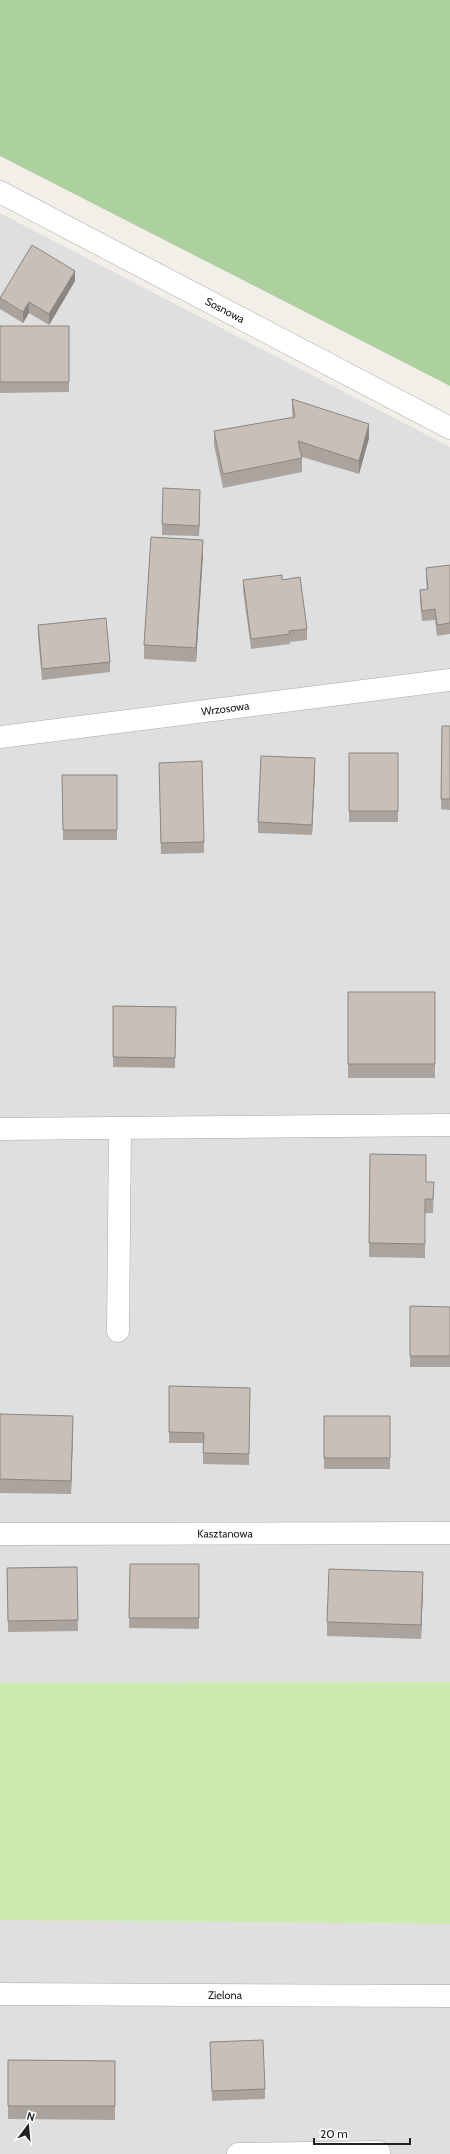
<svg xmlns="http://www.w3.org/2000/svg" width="450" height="2154" font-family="Cabin,sans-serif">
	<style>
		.residential { fill: #e0dfdf }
		.grass { fill: #cdebb0 }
		.forest { fill: #add19e }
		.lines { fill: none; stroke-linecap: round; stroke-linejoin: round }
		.minor-casing { stroke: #a9a9a9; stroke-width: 23 }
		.minor { stroke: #fff; stroke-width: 22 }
		.wall { fill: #aba49e }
		.shaded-wall { fill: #8b8681 }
		.building { fill: #c7bfb8; stroke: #8b8681 }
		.labels { text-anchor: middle; stroke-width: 3; stroke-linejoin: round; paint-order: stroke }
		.street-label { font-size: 11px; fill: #222; stroke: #fff }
	</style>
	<rect width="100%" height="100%" fill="#f2efe9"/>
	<path class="residential" d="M0,213l450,234v1235l-450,1z
		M0,1920l450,4v230h-450z"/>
	<path class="grass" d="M450,1682v242l-450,-4v-237z"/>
	<path class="forest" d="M0,0h450v386l-450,-230z"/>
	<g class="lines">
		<g class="minor-casing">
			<g id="minor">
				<path id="s1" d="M0,192l450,236"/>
				<path id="s2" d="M0,737l450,-57"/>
				<path d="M0,1129l450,-4"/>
				<path d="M118,1331l2,-202"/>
				<path id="s3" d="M0,1534l450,-1"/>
				<path id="s4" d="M0,1994l450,2"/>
				<path d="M238,2154l141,-2"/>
			</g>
		</g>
		<use href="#minor" class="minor"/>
	</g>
	<path class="wall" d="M75,281l-26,44 -20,-12 -6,10 -23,-14v-11z
		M0,326h69v66l-69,1z
		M292,399l77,39 -10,36 -57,-17v15l-79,16 -9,-43v-14l79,-13 -1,-5z
		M200,501l-1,35 -37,-1v-11z
		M203,554l-7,108 -52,-3v-14z
		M450,565v69l-13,2 -2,-16 -13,1 -2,-20v-11h7l-1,-12v-10z
		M243,580h39l25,49v11l-17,2v2l-39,5 -8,-59z
		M38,625l72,37v10l-68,8 -4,-44z
		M442,726h8v84l-9,-1z
		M349,753h49v69h-49z
		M315,769l-3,66 -54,-2v-11z
		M159,773l45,69v11l-43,1z
		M62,775h55v65h-54z
		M348,992h87v86h-87z
		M113,1006l63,1 -1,61 -62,-1z
		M370,1154l56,28h8l-1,31h-8v45l-56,-1z
		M410,1306l40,1v60h-40z
		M169,1386l81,2 -1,77 -46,-1v-21h-34z
		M0,1414l73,16 -2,64 -71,-1z
		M324,1416h66v53h-66z
		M130,1564h69v65l-70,-1z
		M77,1567l1,64 -70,1 -1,-64z
		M423,1586l-2,53 -94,-3v-14z
		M210,2042l55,47v10l-53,2z
		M8,2060l107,1v59l-107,-1z"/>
	<path class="shaded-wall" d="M75,271v10l-26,44v-11z
		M29,302v11l-6,10v-11z
		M369,424v14l-10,36v-13z
		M200,490v11l-1,35v-10z
		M203,540v14l-7,108v-14z
		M315,758v11l-3,66v-10z
		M73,1416v14l-2,64v-13z
		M423,1572v14l-2,53v-14z"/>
	<path class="building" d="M32,245l43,26 -26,43 -20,-12 -6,10 -23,-14z
		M0,326h69v56h-69z
		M292,399l77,25 -10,37 -61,-20 4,17 -79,16 -9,-43 81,-14z
		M163,488l37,2 -1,36 -37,-2z
		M151,537l52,3 -7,108 -52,-3z
		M450,565v58l-13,2 -2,-16 -13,2 -2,-21 8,-1 -2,-21z
		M282,575v5l18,-3 7,52 -18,2 1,3 -39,5 -8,-59z
		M106,618l4,44 -68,7 -4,-44z
		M442,726h8v73h-9z
		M349,753h49v58h-49z
		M261,756l54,2 -3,67 -54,-3z
		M202,761l2,81 -43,1 -2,-80z
		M62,775h55v55h-54z
		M348,992h87v72h-87z
		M113,1006l63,1 -1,51 -62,-1z
		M370,1154l56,1v27h8l-1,17h-8v45l-56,-1z
		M410,1306l40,1v49h-40z
		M169,1386l81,2 -1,66 -46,-1 1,-20 -35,-1z
		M0,1414l73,2 -2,65 -71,-2z
		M324,1416h66v42h-66z
		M130,1564h69v54h-70z
		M77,1567l1,53 -70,1 -1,-53z
		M329,1569l94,3 -2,53 -94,-3z
		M263,2040l2,49 -53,2 -2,-49z
		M8,2060l107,1v45h-107z"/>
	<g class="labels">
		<g class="street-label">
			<text dy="4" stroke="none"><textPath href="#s1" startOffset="254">Sosnowa</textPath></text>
			<text dy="4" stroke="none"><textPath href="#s2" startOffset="227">Wrzosowa</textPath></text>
			<text dy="4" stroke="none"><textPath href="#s3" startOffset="225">Kasztanowa</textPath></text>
			<text dy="4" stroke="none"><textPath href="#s4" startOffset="225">Zielona</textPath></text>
		</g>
	</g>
	<g transform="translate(28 2126) rotate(16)" stroke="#ffffff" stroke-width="3" paint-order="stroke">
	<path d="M0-3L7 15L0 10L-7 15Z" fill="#222222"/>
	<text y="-6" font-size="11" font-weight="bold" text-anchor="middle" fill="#222222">N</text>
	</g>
	<path d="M314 2138v6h96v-6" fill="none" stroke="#222222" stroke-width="2"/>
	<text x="320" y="2138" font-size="12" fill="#222222" stroke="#ffffff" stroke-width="3" paint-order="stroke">20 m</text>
</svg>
